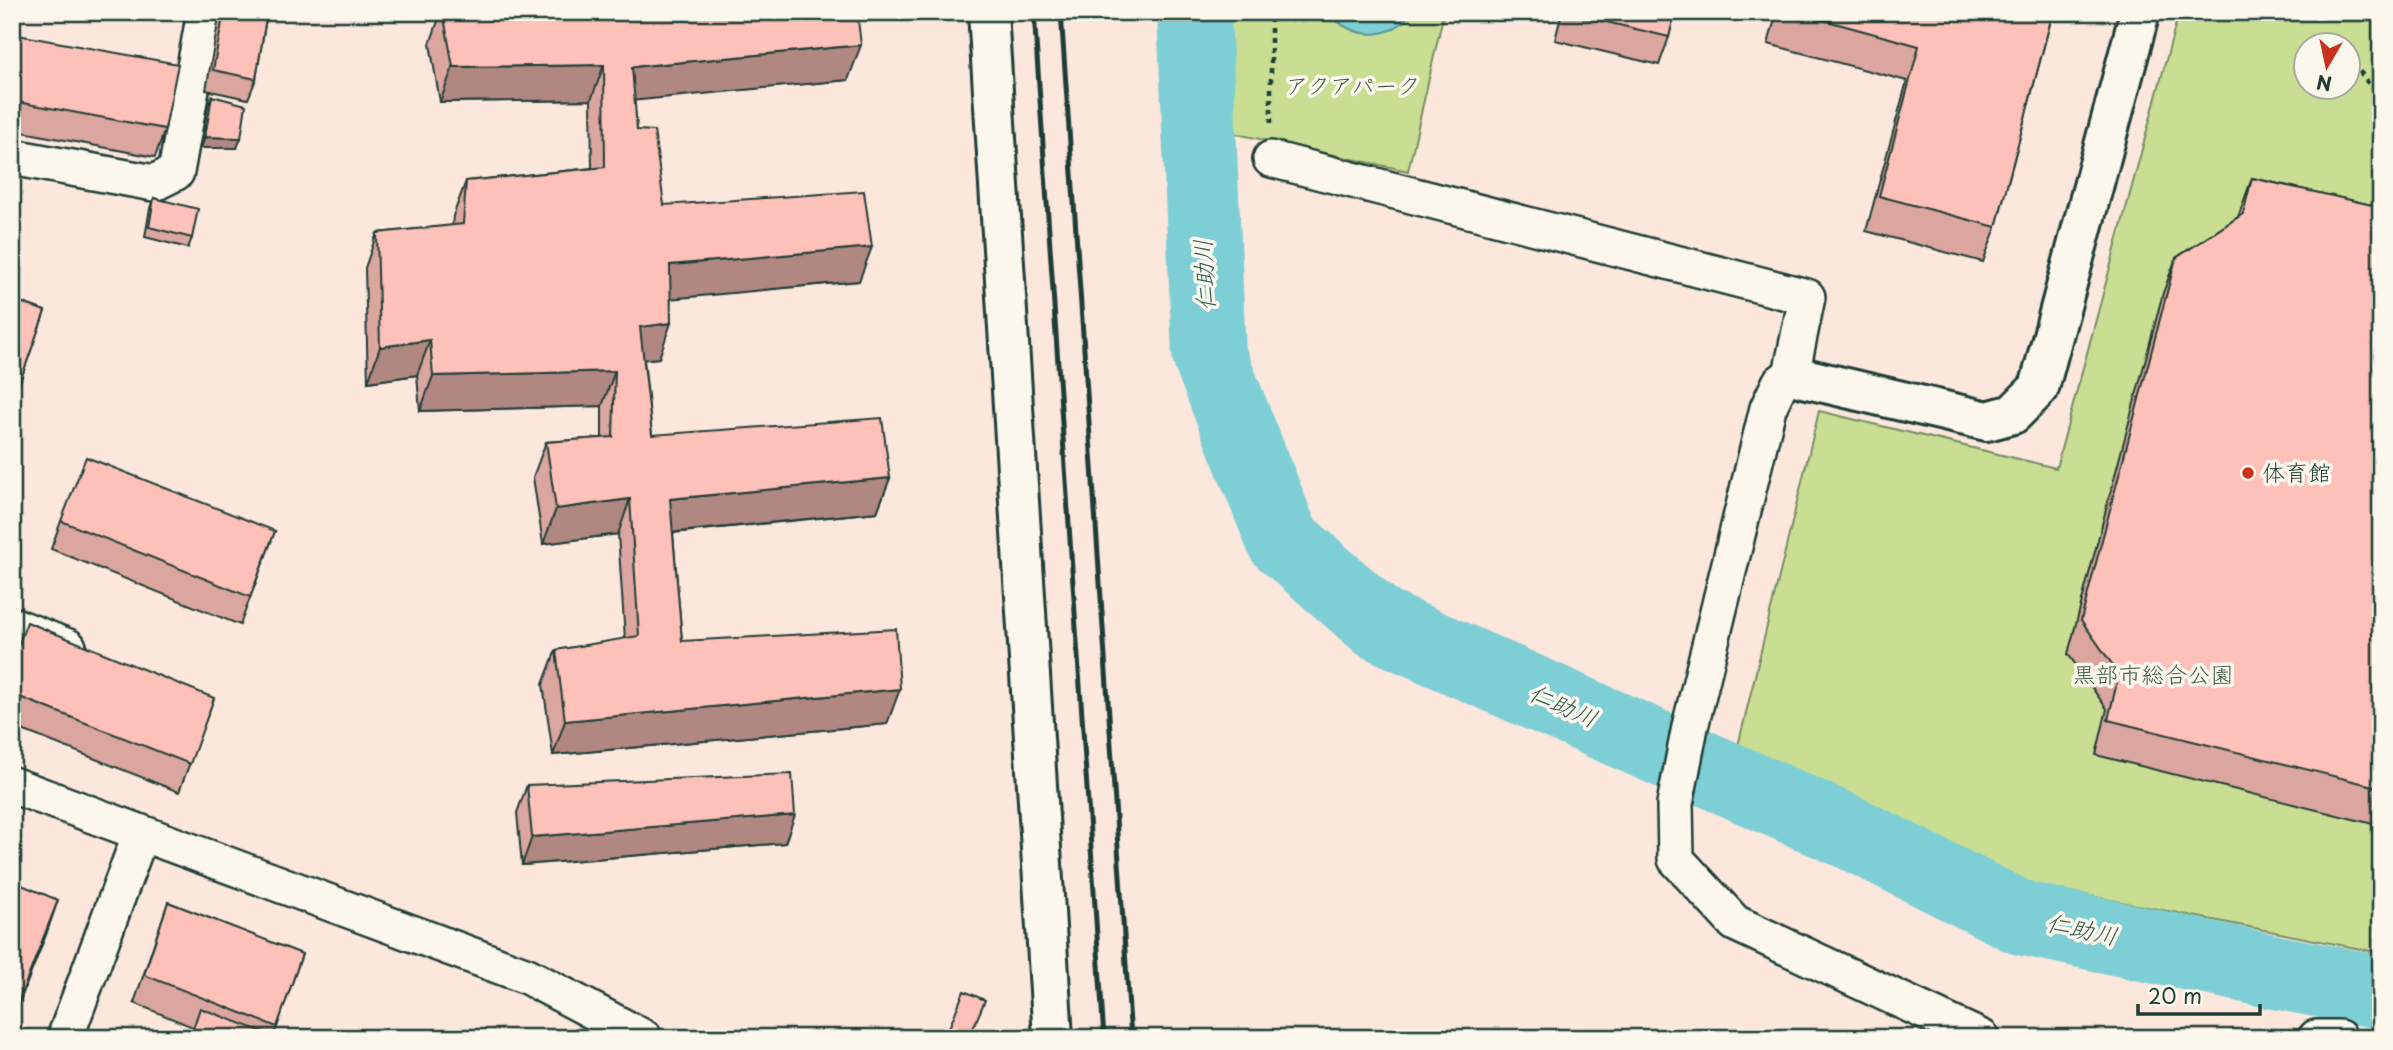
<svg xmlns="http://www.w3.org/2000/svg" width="2393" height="1050" font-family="'Playpen Sans','Klee One',sans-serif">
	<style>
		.green { fill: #c9de93; stroke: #748e64; stroke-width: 2; fill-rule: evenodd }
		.water { fill: #7ecfd5; stroke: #589595; stroke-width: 2 }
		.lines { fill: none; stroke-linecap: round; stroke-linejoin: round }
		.river { stroke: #7ecfd5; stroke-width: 74 }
		.street-casing { stroke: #1f3d34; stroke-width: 40 }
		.secondary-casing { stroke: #1f3d34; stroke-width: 44 }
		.path { stroke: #1f3d34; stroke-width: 4.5; stroke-dasharray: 5 5; stroke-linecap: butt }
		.street { stroke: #fbf7ec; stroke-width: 35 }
		.secondary { stroke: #fbf7ec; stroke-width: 38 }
		.rail { stroke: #1f3d34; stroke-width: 5 }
		.wall { fill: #daa69f; stroke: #1f3d34; stroke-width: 2 }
		.shaded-wall { fill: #b18782; stroke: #1f3d34; stroke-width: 2 }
		.building { fill: #fdc1b9; stroke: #1f3d34; stroke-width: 2 }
		.poi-dot { fill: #c8321e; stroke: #fbf7ec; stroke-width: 2.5 }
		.labels { text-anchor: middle; stroke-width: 7; stroke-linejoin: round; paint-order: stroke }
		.park-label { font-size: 23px; fill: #415d47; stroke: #fbf7ec }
		.poi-label { font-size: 23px; fill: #1f3d34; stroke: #fbf7ec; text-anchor: start }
		.water-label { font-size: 24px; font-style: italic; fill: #325a54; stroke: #fbf7ec }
	</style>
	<rect width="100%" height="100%" fill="#fce7dd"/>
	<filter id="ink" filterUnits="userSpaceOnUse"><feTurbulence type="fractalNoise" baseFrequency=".0143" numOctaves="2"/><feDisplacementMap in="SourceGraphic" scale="14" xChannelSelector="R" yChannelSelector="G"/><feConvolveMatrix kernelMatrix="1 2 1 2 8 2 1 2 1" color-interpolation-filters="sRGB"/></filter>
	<g filter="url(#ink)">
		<path class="green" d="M1226,12h218l-36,159 -176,-38z
			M2179,12h202v941l-346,-68 -297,-139 81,-335 237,57zM2306,46h42v42h-42z"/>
		<path class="water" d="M1328,12h83c-20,31 -61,27 -83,0z"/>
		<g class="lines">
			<path class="river" d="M1194,12l15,343 74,185 96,84 474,210 168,84 254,54 106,20"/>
			<g class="street-casing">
				<path id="street" d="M12,157l142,26 22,-11 29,-160
					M1271,159l536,138 -16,78 -11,8 -12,25 -78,319 -15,77 1,55 59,64 247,115
					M12,625l56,22
					M12,785l515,191 117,62
					M65,1038l76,-205
					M2316,1038h23"/>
			</g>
			<g class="secondary-casing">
				<path id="secondary" d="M988,12l65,1026
					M1791,375l196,46 26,-7 26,-26 101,-376"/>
			</g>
			<path class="path" d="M2348,55l33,46
				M1271,123v-111"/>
			<use href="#street" class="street"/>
			<use href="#secondary" class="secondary"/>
			<path class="rail" d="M1034,12l70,1026
				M1061,12l70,1026"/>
		</g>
		<path class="wall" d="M220,12h47l-11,67 -8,20 -42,-9z
			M441,12h416l-9,68 -214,20 3,30 27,75 195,76 -188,17 -12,60 -15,1 8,76 238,43 -13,34 -204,21 9,108 205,83 -334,31 -10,-71 13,-34 69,-11 -7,-105 -75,10 -10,-67 13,-35 56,-4v-32l-182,5 -3,-36 -49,7 -3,-114 12,-35 75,-7 1,-10 13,-35 126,-13 -1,-68 -151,2 -10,-58z
			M1562,12h113l-6,25 -10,28 -104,-25z
			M1777,12h276l-57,215 -13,35 -117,-31 41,-150 -139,-37z
			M12,34l153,95 -10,28 -143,-27z
			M212,96l25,52h-36l7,-42z
			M2252,178l129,29v619l-285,-71 11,-46 -39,-55 95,-361 13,-35 62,-41z
			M154,198l38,40 -4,10 -43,-11 5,-29z
			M12,299l33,12 -33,93z
			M61,521l214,10 -35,94 -189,-76z
			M12,662l202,36 -35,94 -167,-66z
			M527,785l258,58 -263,22 -5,-52z
			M168,902l134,52 -29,84h-83l3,-11 -59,-24z"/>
		<path class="shaded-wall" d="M861,45l-13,35 -229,22 13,-35z
			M604,65l-13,35 -151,2 13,-35z
			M205,137l36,1 -4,10h-36z
			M872,247l-13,34 -202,19 13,-35z
			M671,323l-12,35 -32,3 13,-34z
			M430,340l-13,35 -49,7 12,-35z
			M615,371l-13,35 -182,5 13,-35z
			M890,478l-13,34 -220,22 13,-35z
			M630,499l-12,35 -75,10 13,-35z
			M900,689l-13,35 -334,31 12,-34z
			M795,815l-10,28 -263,22 10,-28z
			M58,900l-12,35 -34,86v-3z"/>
		<path class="building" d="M224,12h43l-11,67 -43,-9z
			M443,12h414l4,33 -229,22 5,63 17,1 10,74 200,-14 8,56 -202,18 1,58 -31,4 12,108 230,-17 8,60 -220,21 12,142 214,-12 4,60 -335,32 -9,-71 83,-14 -9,-137 -74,10 -10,-67 67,-5 2,-66 -182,5 -3,-36 -50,7 -3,-114 86,-9 3,-43 139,-14 -1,-102 -151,2z
			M1565,12h110l-6,25z
			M1794,12h259l-57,215 -117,-31 40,-150z
			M12,34l166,30 -13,65 -153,-28z
			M212,96l34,9 -5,33 -36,-1z
			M2252,178l129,29v581l-273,-68 11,-46 -38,-54 95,-362 67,-44z
			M154,198l44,11 -6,29 -43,-11z
			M12,299l33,12 -24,68 -9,-4z
			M86,457l189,74 -25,66 -189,-76z
			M27,622l187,76 -24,66 -178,-70v-32z
			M792,774l3,41 -263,22 -5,-52z
			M12,881l46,19 -46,118z
			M168,902l134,52 -25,73 -133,-52z
			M964,991l21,9 -16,38h-24z
			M200,1008l74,28 -1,2h-83z
			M12,1030l22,8h-22z"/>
	</g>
	<circle class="poi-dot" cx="2248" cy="473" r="7"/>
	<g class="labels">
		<g class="park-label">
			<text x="1353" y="94">アクアパーク</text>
			<text x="2153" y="683">黒部市総合公園</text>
		</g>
		<g class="poi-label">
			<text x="2262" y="481">体育館</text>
		</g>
		<g class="water-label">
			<text transform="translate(1205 275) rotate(-93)" y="8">仁助川</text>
			<text transform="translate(1563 706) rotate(24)" y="8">仁助川</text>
			<text transform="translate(2082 930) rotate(12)" y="8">仁助川</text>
		</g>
	</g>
	<rect width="2393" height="1050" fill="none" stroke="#fbf7ec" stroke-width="42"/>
	<rect x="21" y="21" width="2351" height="1008" fill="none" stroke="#1f3d34" stroke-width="2.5" filter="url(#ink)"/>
	<g transform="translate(2327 66) rotate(189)"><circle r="33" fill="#fbf7ec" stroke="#a3ada2" stroke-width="2"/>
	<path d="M0-5L12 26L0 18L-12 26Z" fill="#c8321e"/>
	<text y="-10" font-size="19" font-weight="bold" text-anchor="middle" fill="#1f3d34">N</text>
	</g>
	<path d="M2138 1004v10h122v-10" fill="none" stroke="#1f3d34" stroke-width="3.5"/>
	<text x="2148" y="1004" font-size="21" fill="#1f3d34" stroke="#fbf7ec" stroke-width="5" paint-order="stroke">20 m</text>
</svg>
